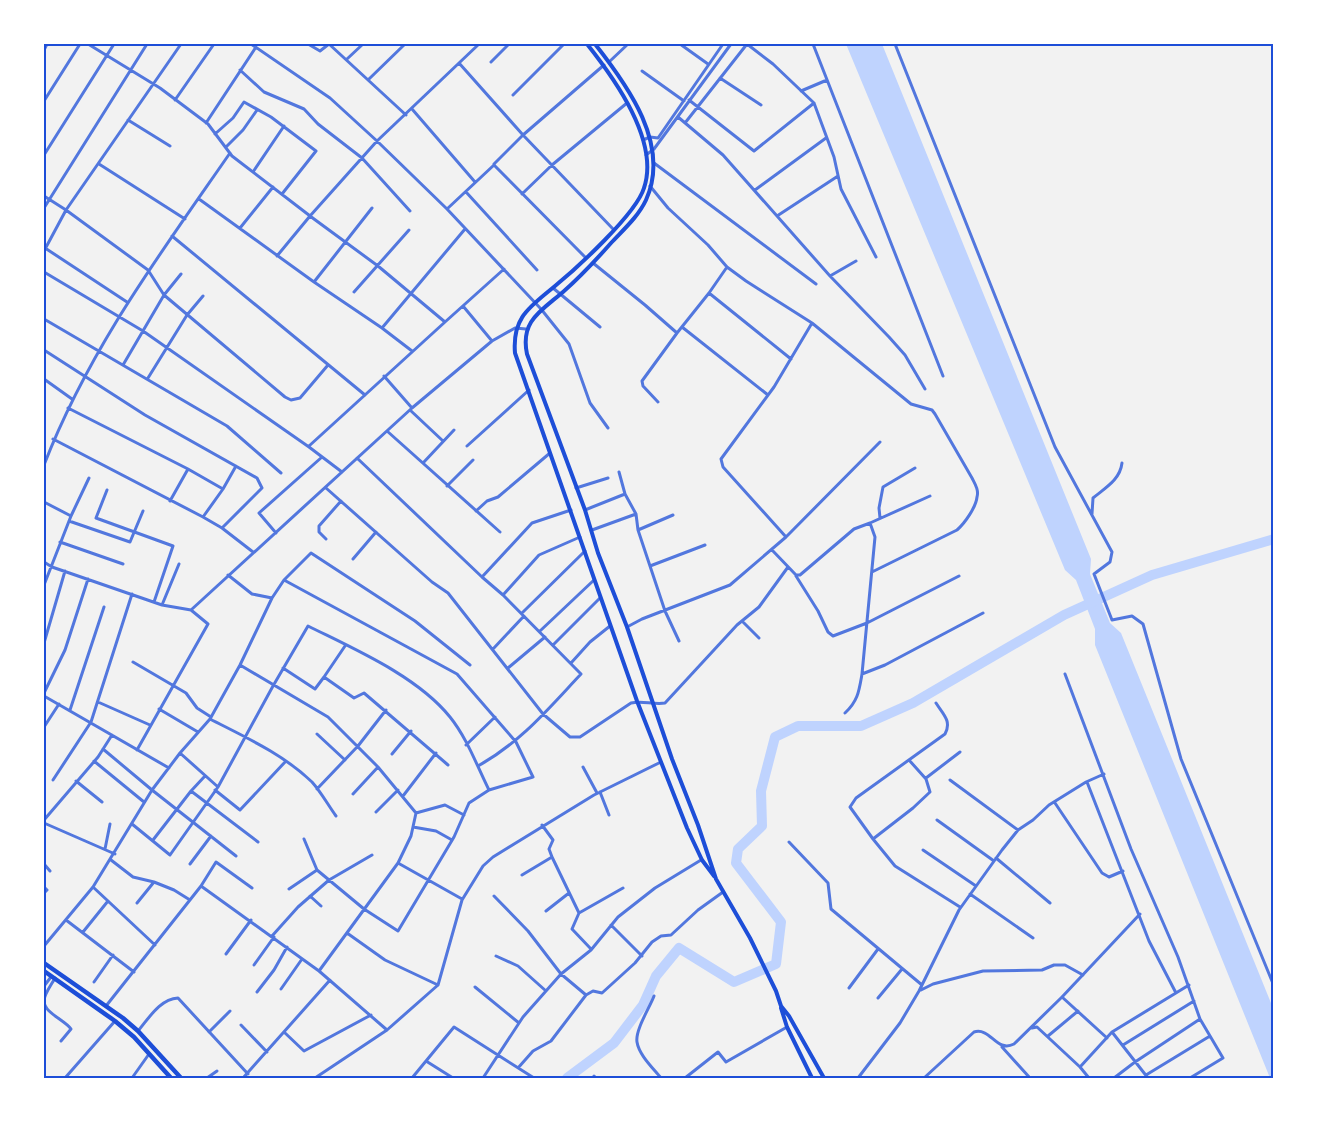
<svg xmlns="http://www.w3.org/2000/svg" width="1317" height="1122" font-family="'Open Sans',sans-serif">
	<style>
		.water { fill: #bfd3fe }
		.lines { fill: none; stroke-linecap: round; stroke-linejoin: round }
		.river { stroke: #bfd3fe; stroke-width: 10 }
		.minor { stroke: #5277de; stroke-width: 3 }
		.secondary { stroke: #1d4ed8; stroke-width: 4 }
		.trunk { stroke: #1d4ed8; stroke-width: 4.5 }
		.neatline { fill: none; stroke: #1d4ed8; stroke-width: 2 }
	</style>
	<rect width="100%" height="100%" fill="#f2f2f2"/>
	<path class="water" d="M846,44h36l209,515 -1,15 20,49 11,10 152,375v70h-3l-175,-433v-16l-19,-49 -11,-10z"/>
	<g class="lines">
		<path class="river" d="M567,1078l47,-35 29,-38 13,-29 23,-28 55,34 42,-18 5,-42 -45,-59 2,-14 24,-23 -1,-35 14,-54 23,-11h63l52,-23 151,-88 88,-40 122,-36"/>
		<path class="minor" d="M88,44l72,44 48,36 24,32 82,63 64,47 67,56 59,-53
			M251,44l79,54 47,43 102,-97
			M308,44l12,7 9,-7 77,71
			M680,44l28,20
			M747,44l26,20 41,39 20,54 7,32 35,68
			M813,44l130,332
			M895,44l160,403 57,105 -2,10 -16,12 18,46 20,-4 11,8 38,135 93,227
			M44,50l3,-6
			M347,59l16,-15
			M491,62l18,-18
			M609,62l19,-18
			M459,63l64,72 91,95
			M240,70l24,22 40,17 14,15 44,34 48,53
			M642,71l42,30
			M720,78l41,27
			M369,79l36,-35
			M801,91l26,-11
			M513,95l51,-51
			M175,100l39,-56
			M689,100l65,51 60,-48
			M44,101l36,-57
			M412,109l63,73
			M678,117l45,38 107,121 59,61 16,18 20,34
			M128,120l42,26
			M206,123l50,-76
			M685,123l62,-79
			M215,134l18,-16 11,-16 27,15 45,34 -34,43
			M643,140l7,-3 8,1 65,-94
			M226,147l17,-17 14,-20
			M44,155l70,-111
			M646,155l8,-6 77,-105
			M654,163l162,121
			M99,164l86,55
			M494,164l29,-29 81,-70
			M253,172l31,-46
			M650,186l18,22 40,37 19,22 19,14 66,42 99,81 21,6 3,4 37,64c3,6 7,12 5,19 -1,10 -12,26 -20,33l-85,42
			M755,190l71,-52
			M466,192l71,78
			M522,194l30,-29 75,-62
			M44,196l22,14 82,60 16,25 121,102 6,3 9,-2 28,-33
			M199,199l115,83 58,-74
			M44,208l103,-164
			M447,209l47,-44 91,92
			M777,216l61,-40
			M240,228l33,-41
			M172,236l193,159
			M45,248l82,54
			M44,251l22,-41 115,-166
			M277,256l33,-40 67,-75 70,68 94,100 28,35 21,59 18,25
			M593,263l52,42 32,28 32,-40 18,-26
			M44,272l99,59 166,116 33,25
			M830,276l26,-15
			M314,282l68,46 30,23
			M553,288l47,39
			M354,292l55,-62
			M709,293l82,66
			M463,306l29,35
			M44,319l183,107 54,47
			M682,327l86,68
			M382,328l83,-99
			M44,350l101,65 112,63 5,10 -40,40
			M123,365l41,-70 17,-21
			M384,376l28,32
			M148,378l39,-63 16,-19
			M44,379l28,20
			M658,402l-15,-16 -1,-5 35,-48
			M68,408l120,61 35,20
			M410,410l33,31
			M387,431l113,101
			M53,439l150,78 19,11 31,24
			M309,446l136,-124
			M467,446l62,-56
			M357,458l125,119 21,18 78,79c-33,35 -60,68 -103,92
			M423,463l31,-33
			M44,465c45,-116 116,-211 186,-312
			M619,472l6,22 11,20 2,16
			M447,486l26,-26
			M326,488l106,94 16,11 95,121 27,23h10l51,-34c11,-3 22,2 34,0l72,-78 22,-18 29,-40
			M576,488l32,-10
			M107,490l-11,28 77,28 -19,56
			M170,501l18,-32
			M44,502l27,14 18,-38
			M585,510l40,-16
			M476,511l11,-10 11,-4 52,-44
			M1092,514l1,-16c12,-10 27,-18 29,-35
			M673,515l-35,15 27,81 14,30
			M203,517l20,-28 13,-23
			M880,518l-1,-10 4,-21 32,-19
			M69,521l61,21 13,-31
			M870,523l60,-27
			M592,530l44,-16
			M276,533l-17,-20 63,-56
			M786,537l-63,-70 -2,-8 53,-72 38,-64
			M326,539l-7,-7v-6l22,-25
			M60,542l63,22
			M772,550l24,25h4l54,-46 16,-6 5,14 -13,137 23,-9 98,-52
			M353,559l23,-27
			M44,562l8,5 110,38 29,5 221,-202 80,-67 23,-13 11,1
			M650,566l55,-21
			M228,575l24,19 20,4
			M796,576l22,35 10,21 5,4 34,-13 92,-47
			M482,577l50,-54 39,-13
			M284,580l173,94 59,68 17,35 -44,13 -20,13 -15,34 -56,94 -34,-22 -47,-39 -13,-31
			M44,585l27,-69
			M503,595l36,-40 41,-18
			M162,605l17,-41
			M522,613l63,-62
			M742,621l17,17
			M627,627l15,-8 88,-34 56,-48 94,-95
			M540,631l54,-51
			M44,643l21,-72
			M553,645l47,-47
			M493,649l31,-33
			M133,662l53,31 11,15 14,9
			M571,663l19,-21 20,-16
			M240,665l88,52 50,50 38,46 -5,23 -13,27 -79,108
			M283,668l32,21 9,-12 30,21 10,-5 84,72
			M508,668l37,-31
			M1065,674l66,175 47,108 22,62 23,39 -33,20
			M324,677l21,-31
			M44,693l21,-43 23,-71
			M44,696l125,72
			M98,702l52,23
			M159,709l39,23
			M70,710l34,-103
			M845,713c13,-12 14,-22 17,-39
			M210,719c35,18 73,35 102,63 9,10 16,23 24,34
			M44,727l15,-23
			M317,734l28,26
			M466,745l29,-28
			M103,749l49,41 84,66
			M137,750l71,-126 -17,-14
			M180,753l38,34
			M392,754l19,-23
			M909,760l17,19 4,13 -17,16 -40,31 22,27 65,41
			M94,761l50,41
			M583,767l14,26
			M926,778l34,-26
			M53,780l38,-58 41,-128
			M950,780l68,50
			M76,781l26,21
			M1087,782l62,159 27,52
			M317,789l41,-43 28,-36
			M215,790l25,20 46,-49
			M191,791l14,-15
			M600,792l9,23
			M353,794l25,-27
			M403,796l33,-43
			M1055,803l47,70 7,4 14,-6
			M376,812l22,-22
			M416,813l29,-8 19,10
			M44,820l54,-63 14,-22
			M937,820l57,41
			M44,823l71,31
			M132,824l38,31 48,-68 55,-101 35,-60c46,23 109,50 142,91 17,21 27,49 39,73
			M542,825l11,15 -4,9 3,8
			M413,827l23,4 16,9
			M873,839l-23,-32 6,-9 89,-64c7,-13 -2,-20 -9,-31
			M153,840l38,-49 67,51
			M789,842l39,41 3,26 91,76
			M105,849l5,-25
			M923,850l53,36
			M996,858l54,45
			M111,860l22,17 21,5
			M398,863l64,36
			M44,864l6,7
			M190,864l21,-28
			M522,875l30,-18 27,56 -7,16 19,20
			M201,886l118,85 68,59
			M44,887l3,3 -3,3
			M93,887l62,58
			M289,889l28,-19
			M970,894l63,44
			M310,896l11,10
			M494,896l34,35 33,43 25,21 -35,46 -18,10 -15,17
			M137,903l17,-21 20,8 16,10
			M546,911l23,-18
			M579,913l44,-25
			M66,920l68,52
			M611,925l31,31
			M83,932l25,-31
			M347,933l38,27 53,25
			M272,936l26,-29 31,-27 43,-25
			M44,946l49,-59 59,-97 28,-37 30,-34 30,-54 32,-67 12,-18 27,-27 104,68 55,44
			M226,954l25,-34
			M496,956l22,10 28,25
			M254,965l20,-28
			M55,978c-3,6 -11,16 -11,23 0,12 21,19 27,28l-10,12
			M94,982l19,-27
			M44,986l7,-9
			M475,987l44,36
			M849,988l29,-39
			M281,989l21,-30
			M921,990l12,-6 50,-13 59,-1 12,-5h11l18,10
			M257,992l17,-22 13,-23
			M586,995l7,-4 9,2 33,-30 17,-21 9,-6 10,-1 27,-25 25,-18
			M654,996c-4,11 -19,34 -17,46 2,13 16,26 24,36
			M1062,997l78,-83
			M878,998l24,-29
			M106,1006l95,-120 15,-24 36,26
			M241,1025l26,27
			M1032,1028l5,-1 43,40 9,11
			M138,1031c11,-13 22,-32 40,-33l70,76
			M209,1032l21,-21
			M284,1032l20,19 67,-36
			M1112,1032l36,46
			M1048,1036l30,-25
			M1123,1045l71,-44
			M1002,1047l28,31
			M426,1061l27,17
			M1080,1067l32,-35 77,-47
			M1146,1075l64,-39
			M594,1076l2,2
			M65,1078l50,-57
			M132,1078l17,-24
			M207,1078l10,-7
			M243,1078l87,-98
			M315,1078l72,-48 51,-45 24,-85 21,-34 10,-9 101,-62 67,-33
			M412,1078l42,-51 80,51
			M483,1078l40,-61 38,-43 30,-24 27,-33 37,-29 46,-28
			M685,1078l33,-26 8,10 61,-35
			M858,1078l42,-55 19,-32 40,-81 43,-60 16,-20 15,-10 16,-15 37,-23 18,-8
			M924,1078l50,-46c17,-5 22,21 40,12l48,-47 45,41
			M1114,1078l21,-16 65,-43"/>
		<path class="secondary" d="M587,44c27,34 73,97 57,144 -8,26 -67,80 -89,98 -25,21 -43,31 -40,67l122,348 50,127 15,32 12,16
			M595,44c33,42 76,101 51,156 -8,17 -23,30 -35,43 -15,17 -31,34 -48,49 -22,19 -43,29 -36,62l58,156 13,43 29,74 45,132 26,66 18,54 34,59 26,53 5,15 8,10 35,62
			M781,1008l6,19 25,51"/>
		<path class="trunk" d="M44,963l79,55 15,13 43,47
			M44,971l71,50 19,16 37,41"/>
	</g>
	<rect width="1317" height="1122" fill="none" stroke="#ffffff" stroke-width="90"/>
	<rect x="45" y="45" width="1227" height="1032" class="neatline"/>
</svg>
